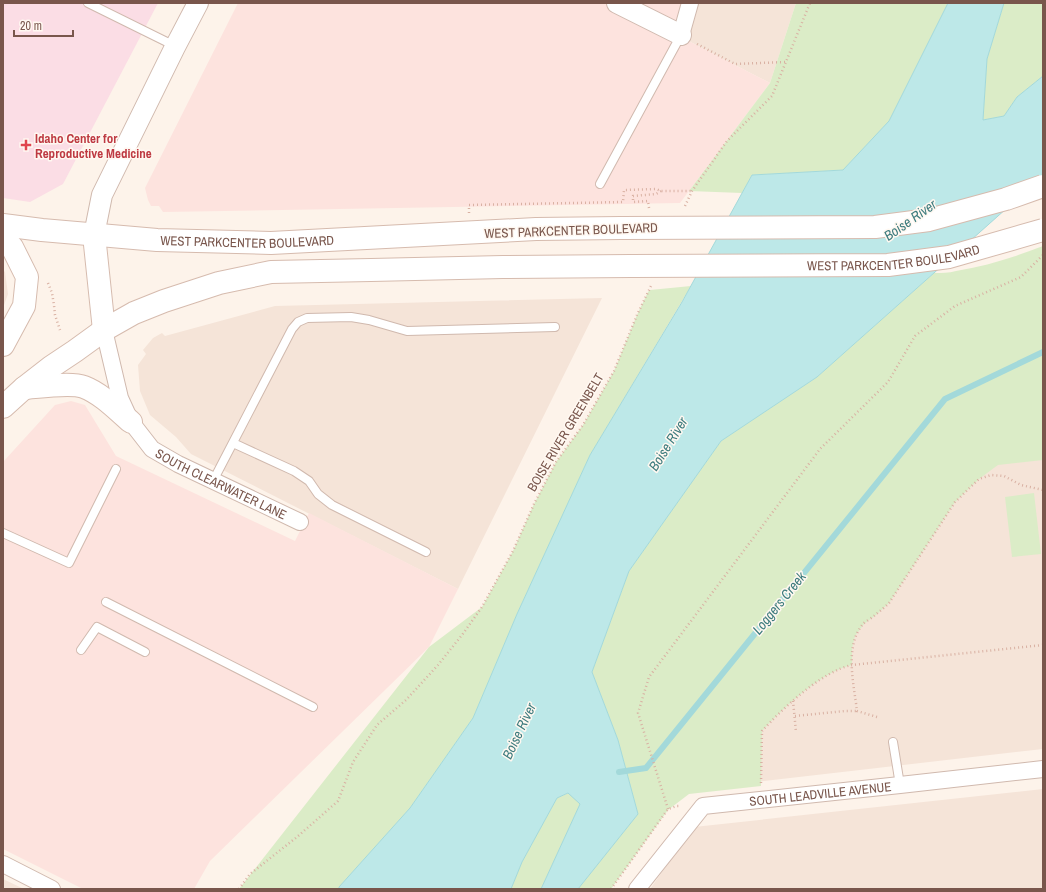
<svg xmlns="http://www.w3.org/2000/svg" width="1046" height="892" font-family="'Archivo Narrow',sans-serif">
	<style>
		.residential { fill: #f5e4d8 }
		.commercial { fill: #fde3de }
		.medical { fill: #fbdde5 }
		.green { fill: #dbecc7 }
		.water { fill: #bde8e8; stroke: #a3d9da }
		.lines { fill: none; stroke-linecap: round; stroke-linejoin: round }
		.stream { stroke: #a3d9da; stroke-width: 6 }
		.service-casing { stroke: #d0b9ae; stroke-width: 10 }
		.minor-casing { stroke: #d0b9ae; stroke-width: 18 }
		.tertiary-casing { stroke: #d0b9ae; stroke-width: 22 }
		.secondary-casing { stroke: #d6bbae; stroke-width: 24 }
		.path { stroke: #d9b1a3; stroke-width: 2.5; stroke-dasharray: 1 3; stroke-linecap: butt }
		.service { stroke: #fff; stroke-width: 8 }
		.minor { stroke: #fff; stroke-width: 16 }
		.tertiary { stroke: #fff; stroke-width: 20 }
		.secondary { stroke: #fff; stroke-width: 22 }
		.secondary-bridge-casing { stroke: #d6bbae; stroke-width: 24; stroke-linecap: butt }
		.secondary-bridge { stroke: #fff; stroke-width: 22 }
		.health-dot { fill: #e0444e; stroke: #fff8f1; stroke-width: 1.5 }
		.labels { text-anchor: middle; stroke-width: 3; stroke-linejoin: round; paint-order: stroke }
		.health-label { font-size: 13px; font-weight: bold; fill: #be3a42; stroke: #fff8f1; text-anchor: start }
		.street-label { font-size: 13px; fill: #79564c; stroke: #fff8f1 }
		.water-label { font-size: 14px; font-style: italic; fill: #3e7c7e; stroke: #fff8f1 }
	</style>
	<rect width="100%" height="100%" fill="#fdf3ea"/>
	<path class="residential" d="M681,3h115l-26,80 -91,-47z
		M3,270l2,2 3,22 -5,14z
		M602,298l-144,291 -267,-135 -15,-17 -26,-22 -10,-24 -2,-26 8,-11 -3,-4 10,-12 9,-5 3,3 110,-30z
		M1043,381v368l-341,39z
		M1043,789v100h-393l44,-62z
		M3,879l21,10h-21z"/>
	<path class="commercial" d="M238,3h443l-2,33 91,47 -90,120 -517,9 -4,-6h-8l-3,-6 -3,-12z
		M71,401l14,4 31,51 179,85 14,-28 149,76 -29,58 -219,214 -16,28h-111l-80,-40v-387l52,-57z"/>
	<path class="medical" d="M3,3h155l-95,181 -33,18 -27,-4z"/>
	<path class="green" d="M796,3h152l-59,118 -46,49 -91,5 -10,18 -53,-2 81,-108z
		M1004,3h39v73l-26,21 -13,19 -21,4 4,-61z
		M1043,246v214l-45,5 -19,14 -24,23 -66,101 -13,12 -12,9 -9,12 -3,12v17c-30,6 -70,44 -90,66l-1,55 -72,8 -21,16 -57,79h-33l60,-75 -20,-74 -26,-68 37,-101 92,-130 96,-64 117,-104c7,0 15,0 22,-2 30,-5 59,-14 87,-25z
		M691,286l-101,169 -73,159 -44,104 -63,90 -71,79v2h-100l190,-242 53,-40 31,-56 21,-47 22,-42 27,-37 31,-54 23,-56 11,-23 2,-2z
		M1034,493l7,61 -29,3 -7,-60z
		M569,793l11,11 -39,85h-30l11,-27 35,-64z"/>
	<path class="water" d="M948,3h56l-17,56 -4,61 21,-4 13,-19 26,-21v100l-226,201 -96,64 -92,130 -37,101 26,68 20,74 -60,75h-37l39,-85 -12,-11 -11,5 -35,64 -11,27h-172v-2l71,-79 63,-90 44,-104 73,-159 92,-153 70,-127 91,-5 46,-49z"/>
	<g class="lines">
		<path class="stream" d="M619,772l27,-4 299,-369 98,-47"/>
		<g class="service-casing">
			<path id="service" d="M88,3l87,43
				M600,184l81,-149
				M233,443l61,28 15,10 9,13 14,11 94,47
				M213,481l79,-152 6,-7 9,-4 44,-1 18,3 38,11 148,-4
				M3,533l66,30 47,-94
				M106,602l207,105
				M81,650l16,-23 48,25
				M893,742l7,43"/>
		</g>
		<g class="minor-casing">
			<g id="minor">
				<path d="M681,35l9,-32"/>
				<path id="s1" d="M104,330l16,68 11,24 21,27 26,15 122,58"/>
				<path d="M3,864l49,25"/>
				<path id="s2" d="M637,889l66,-83 197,-21 143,-16"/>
			</g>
		</g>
		<g class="tertiary-casing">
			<path id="tertiary" d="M617,3l64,32
				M94,235l8,-40 73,-148 23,-44"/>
		</g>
		<g class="secondary-casing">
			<g id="secondary">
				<path id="s3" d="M3,225l39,5 115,10 114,3 265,-14 85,-1"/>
				<path d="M94,235l10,95"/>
				<path d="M3,237l9,10 15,30 -3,29 -21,39"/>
				<path d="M24,388c14,-1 47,-6 60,-1 18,7 33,23 47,35"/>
				<path d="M3,407l21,-19 27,-21 24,-16 29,-21 30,-17 30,-12 55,-18 52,-11 100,-2 132,-3 128,-1"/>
			</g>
		</g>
		<path class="path" d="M697,44l38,20 51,-2
			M685,206l7,-15 35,-50 45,-45 38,-93
			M649,208l-1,-7 -15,1v-6l23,-2 5,-3
			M469,213v-8l154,-3 1,-12 32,-1 5,2h31
			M48,283l4,10 2,12 1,10 5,15
			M793,701l3,31
			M795,716l50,-5h12
			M877,717l-20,-6c-3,-26 -13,-65 6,-87 3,-3 9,-6 12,-9 5,-4 10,-8 14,-12l66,-101 24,-23 12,-4 13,1 17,9 22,5
			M761,783l1,-52c20,-22 60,-60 90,-66l191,-20
			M668,809l-30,-96 11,-36 171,-228 68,-67 27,-46 40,-30 66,-29 22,-22
			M239,889l11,-15 47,-37 41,-36 15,-39 24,-37 29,-25 32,-35 24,-30 20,-28 31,-56 21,-47 22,-42 27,-37 31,-54 23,-56 14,-29
			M611,889l57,-80 9,-3h4"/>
		<use href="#service" class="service"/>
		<use href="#minor" class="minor"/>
		<use href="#tertiary" class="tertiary"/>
		<use href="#secondary" class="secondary"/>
		<g class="secondary-bridge-casing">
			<g id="secondary-bridge">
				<path d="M621,228l254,-1 54,-7 77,-21 37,-13"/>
				<path id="s4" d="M631,266l257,-1 61,-8 94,-27"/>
			</g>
		</g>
		<use href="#secondary-bridge" class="secondary-bridge"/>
	</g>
	<path class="health-dot" d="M24 139h4v4h4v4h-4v4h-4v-4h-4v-4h4z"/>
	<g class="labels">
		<g class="health-label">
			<text x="35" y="143">Idaho Center for<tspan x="35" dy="15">Reproductive Medicine</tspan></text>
		</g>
		<g class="street-label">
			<text transform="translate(571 230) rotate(-2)" y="5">WEST PARKCENTER BOULEVARD</text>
			<text dy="5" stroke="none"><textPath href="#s3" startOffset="245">WEST PARKCENTER BOULEVARD</textPath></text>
			<text dy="5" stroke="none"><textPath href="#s4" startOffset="263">WEST PARKCENTER BOULEVARD</textPath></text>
			<text transform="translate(565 432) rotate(-59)" y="5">BOISE RIVER GREENBELT</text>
			<text dy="5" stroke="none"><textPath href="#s1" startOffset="208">SOUTH CLEARWATER LANE</textPath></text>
			<text dy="5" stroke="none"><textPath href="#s2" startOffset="224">SOUTH LEADVILLE AVENUE</textPath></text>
		</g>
		<g class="water-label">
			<text transform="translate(910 220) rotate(-35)" y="5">Boise River</text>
			<text transform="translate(668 444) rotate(-58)" y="5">Boise River</text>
			<text transform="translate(779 603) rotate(-51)" y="5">Loggers Creek</text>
			<text transform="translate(519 731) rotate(-65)" y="5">Boise River</text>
		</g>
	</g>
	<rect width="1046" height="892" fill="none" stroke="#79564c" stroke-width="8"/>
	<path d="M14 30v6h59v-6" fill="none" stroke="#79564c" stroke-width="2"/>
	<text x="20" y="30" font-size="12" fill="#79564c" stroke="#fff8f1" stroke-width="3" paint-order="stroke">20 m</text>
</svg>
